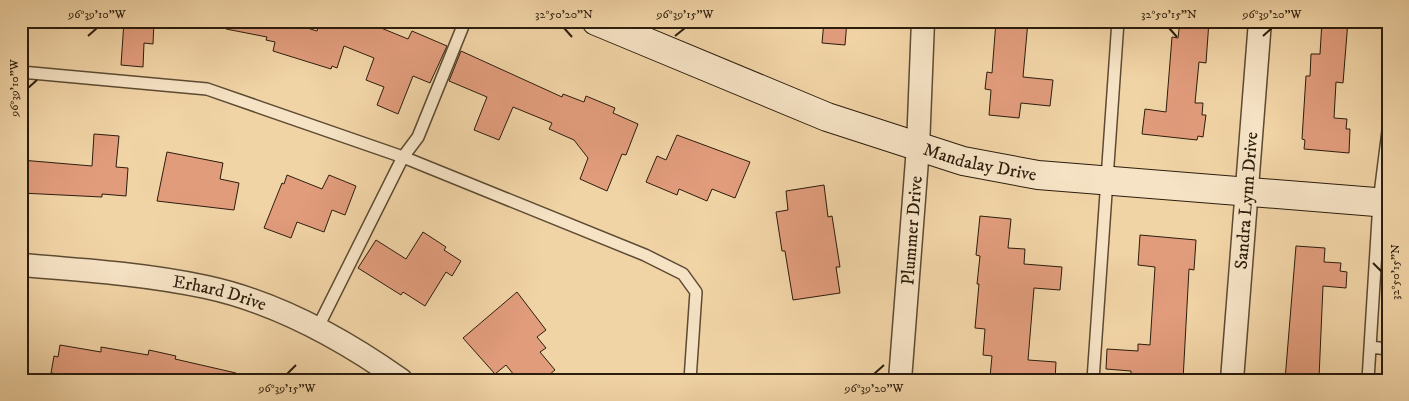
<svg xmlns="http://www.w3.org/2000/svg" width="1409" height="401" font-family="'IM FELL DW Pica',serif">
	<style>
		.building { fill: #e19c7c; stroke: #2c1d0c }
		.lines { fill: none; stroke-linecap: round; stroke-linejoin: round }
		.lane-casing { stroke: #5d4b32; stroke-width: 14 }
		.street-casing { stroke: #5d4b32; stroke-width: 25 }
		.secondary-casing { stroke: #2c1d0c; stroke-width: 30 }
		.lane { stroke: #f6e3c5; stroke-width: 11 }
		.street { stroke: #f6e3c5; stroke-width: 22 }
		.secondary { stroke: #f6e3c5; stroke-width: 28 }
		.ticks { fill: none; stroke: #2c1d0c; stroke-width: 2 }
		.labels { text-anchor: middle; stroke-width: 5; stroke-linejoin: round; paint-order: stroke }
		.street-label { font-size: 18px; fill: #2c1d0c; stroke: #f6e3c5 }
		.neatline { fill: none; stroke: #2c1d0c; stroke-width: 2 }
		.ticks-label { font-size: 12px; text-anchor: middle; fill: #2c1d0c }
	</style>
	<rect width="100%" height="100%" fill="#f1d4a6"/>
	<filter id="stains"><feTurbulence type="fractalNoise" baseFrequency=".004" numOctaves="4"/><feColorMatrix values="0 0 0 0 .2 0 0 0 0 .09 0 0 0 0 .02 0 0 0 .5 -.17"/></filter>
	<radialGradient id="worn" r=".72"><stop offset=".6" stop-color="#630" stop-opacity="0"/><stop offset="1" stop-color="#630" stop-opacity=".3"/></radialGradient>
	<path class="building" d="M124,21h30l-1,23 -9,-1 -1,24 -22,-2z
		M226,21h59l32,10 2,-7 7,2 1,-5h37l44,18 4,-8 35,15 -17,37 -17,-7 -15,38 -21,-9 7,-18 -18,-7 8,-22 -30,-12 -7,22 -5,-2 -1,3 -58,-18 2,-9 -9,-2 1,-3 -41,-8z
		M824,21h23l-2,24 -23,-2z
		M996,21h32l-5,56 30,3 -3,26 -29,-3 -2,15 -30,-3 2,-25 -6,-1 2,-17 5,1z
		M1180,21h29l-3,42 -7,-1 -4,41h8l-1,12h4l-3,22 -5,-1 -1,4 -55,-6 3,-25 21,3 6,-75 6,1z
		M1322,21h26l-5,62 -7,-1 -2,36 13,1 -1,10h4l-1,24 -45,-4 1,-9 -3,-1 4,-63h4l1,-22h9z
		M461,51l101,46 1,-3 21,8 2,-6 29,12 -2,5 25,11 -12,31 -4,-1 -15,37 -27,-12 8,-21 -14,-18 -25,-11 3,-6 -39,-16 -14,33 -25,-10 13,-33 -38,-16z
		M94,134l25,2 -3,31 12,1 -2,28 -24,-2v3l-81,-4v-33l71,6z
		M677,135l73,27 -15,36 -23,-9 -5,12 -28,-12 -2,6 -31,-13 11,-26 9,4z
		M167,152l56,11 -3,16 19,4 -5,27 -77,-9z
		M287,175l35,14 7,-14 27,11 -11,29 -13,-5 -8,22 -27,-10 -6,16 -27,-10 18,-45 2,1z
		M824,185l4,32 4,-1 8,51h-4l4,26 -47,7 -8,-49h-3l-6,-39 12,-2 -2,-19z
		M980,216l31,3 -3,29 17,1 -1,15 38,3 -2,23 -26,-2 -6,72 28,2 -1,18 -65,-3 2,-21 -9,-1 2,-26 -10,-1 4,-44h-2l3,-28 -4,-1z
		M423,232l23,15 -2,3 17,11 -9,15 -6,-4 -21,34 -22,-14 -2,3 -43,-27 18,-28 30,19z
		M1140,235l56,5 -2,30 -5,-1 -6,111h-52v-9l-25,-2 1,-20 31,2v-7l12,1 5,-78 -17,-2z
		M1296,246l29,2 -1,14 17,1 -1,8 7,1 -1,16 -23,-2 -4,92h-7v2h-27z
		M517,292l29,38 -9,7 9,11 -6,4 15,18 -12,10h-25l-12,-15 -11,9 -32,-36z
		M60,345l41,7v-5l47,8 1,-5 27,6 -1,3 61,14v7h-168l1,-4 -18,-3 3,-17 4,1z"/>
	<g class="lines">
		<g class="lane-casing">
			<path id="lane" d="M21,72l186,17 196,68 242,98 38,19 13,18 -6,88
				M317,329l86,-172 15,-20 47,-116
				M1370,347l18,2
				M1093,380l25,-359
				M1368,380l11,-178 9,-71"/>
		</g>
		<g class="street-casing">
			<g id="street">
				<path id="s1" d="M21,265c62,5 124,9 185,22 70,15 137,52 195,93"/>
				<path id="s2" d="M900,380l18,-233 5,-126"/>
				<path id="s3" d="M1232,380l28,-359"/>
			</g>
		</g>
		<g class="secondary-casing">
			<g id="secondary">
				<path id="s4" d="M596,21l231,96 136,44 75,14 350,28"/>
			</g>
		</g>
		<use href="#lane" class="lane"/>
		<use href="#street" class="street"/>
		<use href="#secondary" class="secondary"/>
	</g>
	<path class="ticks" d="M564,28l8,9M1169,28l8,9M88,36l9,-8M675,36l10,-8M1263,36l9,-8M28,88l9,-8M1373,263l9,9M287,374l9,-9M874,374l10,-9"/>
	<g class="labels">
		<g class="street-label">
			<text dy="6" stroke="none"><textPath href="#s4" startOffset="410">Mandalay Drive</textPath></text>
			<text dy="6" stroke="none"><textPath href="#s3" startOffset="180">Sandra Lynn Drive</textPath></text>
			<text dy="6" stroke="none"><textPath href="#s2" startOffset="150">Plummer Drive</textPath></text>
			<text dy="6" stroke="none"><textPath href="#s1" startOffset="201">Erhard Drive</textPath></text>
		</g>
	</g>
	<rect width="1409" height="401" fill="none" stroke="#f1d4a6" stroke-width="55"/>
	<rect x="28" y="28" width="1354" height="346" class="neatline"/>
	<g class="ticks-label">
		<text x="97" y="18">96°39'10"W</text>
		<text x="564" y="18">32°50'20"N</text>
		<text x="685" y="18">96°39'15"W</text>
		<text x="1169" y="18">32°50'15"N</text>
		<text x="1272" y="18">96°39'20"W</text>
		<text transform="translate(14 88) rotate(-90)" y="4">96°39'10"W</text>
		<text transform="translate(1395 272) rotate(-90)" y="4">32°50'15"N</text>
		<text x="287" y="392">96°39'15"W</text>
		<text x="874" y="392">96°39'20"W</text>
	</g>
	<rect width="100%" height="100%" filter="url(#stains)"/>
	<rect width="100%" height="100%" fill="url(#worn)"/>
</svg>
